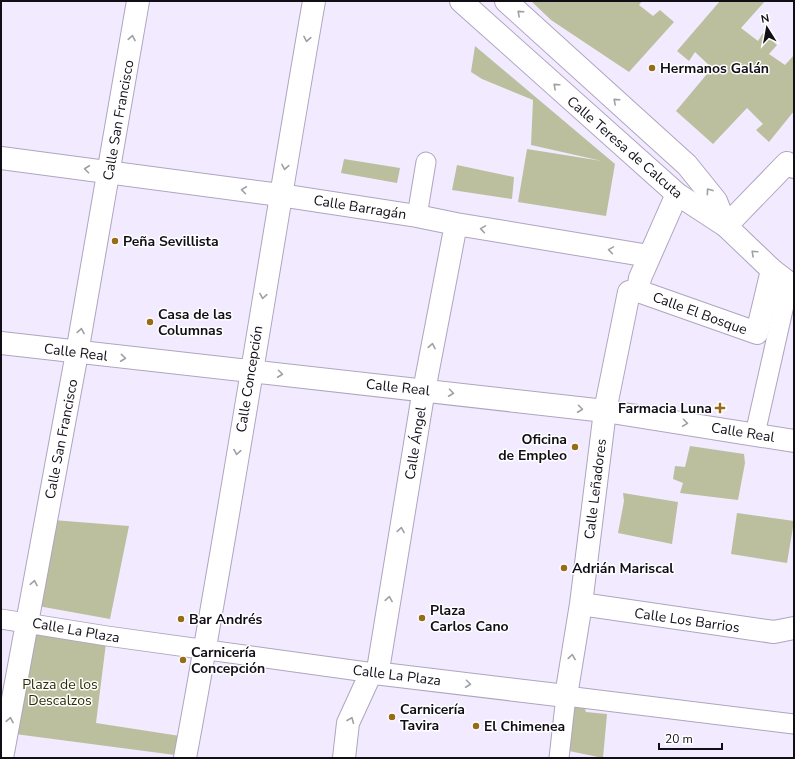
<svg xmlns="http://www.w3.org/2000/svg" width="795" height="759" font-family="'Nunito Sans',sans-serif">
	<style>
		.green { fill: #bbbf9e }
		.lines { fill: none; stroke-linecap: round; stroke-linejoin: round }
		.pedestrian-casing { stroke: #afa5be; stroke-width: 21 }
		.minor-casing { stroke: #afa5be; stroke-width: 24 }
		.tertiary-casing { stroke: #afa5be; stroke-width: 24 }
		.pedestrian { stroke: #fff; stroke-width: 19 }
		.minor { stroke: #fff; stroke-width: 22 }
		.tertiary { stroke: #fff; stroke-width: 22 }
		.oneway { stroke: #a09fa2 }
		.poi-dot { fill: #966c18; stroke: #fff; stroke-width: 1.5 }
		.labels { text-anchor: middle; stroke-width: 3; stroke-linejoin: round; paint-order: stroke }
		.poi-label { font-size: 14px; font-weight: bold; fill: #110e16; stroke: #fff; text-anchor: start }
		.street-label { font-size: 14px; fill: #110e16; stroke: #fff }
		.park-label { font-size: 14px; fill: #2c2f02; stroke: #fff }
	</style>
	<rect width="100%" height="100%" fill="#f2eaff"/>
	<path class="green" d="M531,1h111l-3,4 14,11 7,-6 14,12 -45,50 -78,-52z
		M720,1h45l-24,27 17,13 5,-8 14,12 -8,9 16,11 9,-10v56l-25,31 -13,-12 7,-6 -16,-16 -34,36 -37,-33 36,-43 -17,-16 -6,9 -12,-10z
		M475,46l140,118 -9,52 -88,-14 9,-53 75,12 -71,-16 2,-45 -51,-21 -11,-7z
		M344,159l56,9 -3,15 -56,-10z
		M457,165l57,12 -2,22 -60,-9z
		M690,446l54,8 1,9 -7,37 -58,-7 3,-10 -10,-4 2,-13 10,1z
		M623,493l55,9 -6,42 -54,-11 6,-32z
		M737,513l57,8 -7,42 -56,-9z
		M53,520l76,6 -19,93 -72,-13z
		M29,628l77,15 -10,80 84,13 -5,19 -160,-21z
		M576,705l8,2 2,5 21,2 -4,44 -34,-7 4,-42z"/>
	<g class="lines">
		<g class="pedestrian-casing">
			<path id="pedestrian" d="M417,216l9,-54
				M755,434l34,-151
				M1,619l106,17 267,37
				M559,758l7,-62 228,28"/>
		</g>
		<g class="minor-casing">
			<path id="minor" d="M506,1l181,164 29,36 10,25 61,-63 7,4
				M1,158l279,37 137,21 39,8 193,32
				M677,194l-37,84 -2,13 119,42 15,-63
				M581,604l193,28 20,-4
				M374,673l192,23 15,-92 24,-193 24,-119 9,-1
				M344,758l4,-35 22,-48 8,-5 44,-269 34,-177"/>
		</g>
		<g class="tertiary-casing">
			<path id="tertiary" d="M461,1l216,193 49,32 46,44 22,17
				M1,343l604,68 189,30
				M2,758l75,-405 61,-352
				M185,758c47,-252 85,-505 129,-757"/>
		</g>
		<use href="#pedestrian" class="pedestrian"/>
		<use href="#minor" class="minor"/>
		<use href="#tertiary" class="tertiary"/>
	</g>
	<defs><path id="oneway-chevron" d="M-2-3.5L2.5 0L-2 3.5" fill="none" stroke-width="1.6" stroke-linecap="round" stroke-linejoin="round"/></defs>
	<g class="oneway">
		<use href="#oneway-chevron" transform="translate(520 13) rotate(-138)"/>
		<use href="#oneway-chevron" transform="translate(132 38) rotate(-80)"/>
		<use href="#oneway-chevron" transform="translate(307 39) rotate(100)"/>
		<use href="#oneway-chevron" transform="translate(556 86) rotate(-138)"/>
		<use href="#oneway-chevron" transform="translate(616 101) rotate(-138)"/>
		<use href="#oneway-chevron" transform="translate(285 167) rotate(100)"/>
		<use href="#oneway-chevron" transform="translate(87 169) rotate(-173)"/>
		<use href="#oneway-chevron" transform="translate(244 190) rotate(-172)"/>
		<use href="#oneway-chevron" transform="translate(709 191) rotate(-126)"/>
		<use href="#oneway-chevron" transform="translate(483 229) rotate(-171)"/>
		<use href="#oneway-chevron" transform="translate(611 250) rotate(-171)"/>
		<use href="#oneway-chevron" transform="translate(754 253) rotate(-137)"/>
		<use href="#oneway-chevron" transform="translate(263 296) rotate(99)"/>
		<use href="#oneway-chevron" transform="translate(81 331) rotate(-80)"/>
		<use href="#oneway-chevron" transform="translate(432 346) rotate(-79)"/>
		<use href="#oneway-chevron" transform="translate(123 358) rotate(6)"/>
		<use href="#oneway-chevron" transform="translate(280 374) rotate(7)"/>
		<use href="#oneway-chevron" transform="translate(451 393) rotate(7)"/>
		<use href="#oneway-chevron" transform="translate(580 409) rotate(7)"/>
		<use href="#oneway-chevron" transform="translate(685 423) rotate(8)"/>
		<use href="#oneway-chevron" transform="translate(237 452) rotate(99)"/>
		<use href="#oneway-chevron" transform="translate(401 530) rotate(-81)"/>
		<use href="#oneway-chevron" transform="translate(34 583) rotate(-79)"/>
		<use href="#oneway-chevron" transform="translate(389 599) rotate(-81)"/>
		<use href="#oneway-chevron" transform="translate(572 657) rotate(-81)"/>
		<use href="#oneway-chevron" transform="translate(468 684) rotate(7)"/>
		<use href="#oneway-chevron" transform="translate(10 720) rotate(-79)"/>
		<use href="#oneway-chevron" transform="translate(351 720) rotate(-68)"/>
	</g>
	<g class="poi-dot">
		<circle cx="652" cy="68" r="4"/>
		<circle cx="115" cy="241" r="4"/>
		<circle cx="150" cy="322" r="4"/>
		<path d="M718 402h4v4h4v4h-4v4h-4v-4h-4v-4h4z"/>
		<circle cx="575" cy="447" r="4"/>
		<circle cx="564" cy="568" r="4"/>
		<circle cx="422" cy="618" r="4"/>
		<circle cx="181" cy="619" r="4"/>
		<circle cx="183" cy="660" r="4"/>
		<circle cx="392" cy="717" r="4"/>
		<circle cx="476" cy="726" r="4"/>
	</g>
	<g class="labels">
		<g class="poi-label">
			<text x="660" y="73">Hermanos Galán</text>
			<text x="123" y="246">Peña Sevillista</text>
			<text x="158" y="319">Casa de las<tspan x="158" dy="16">Columnas</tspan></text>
			<text x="712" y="413" text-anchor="end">Farmacia Luna</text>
			<text x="567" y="444" text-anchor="end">Oficina<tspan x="567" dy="16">de Empleo</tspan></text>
			<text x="572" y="573">Adrián Mariscal</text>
			<text x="430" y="615">Plaza<tspan x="430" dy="16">Carlos Cano</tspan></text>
			<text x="189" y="624">Bar Andrés</text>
			<text x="191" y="657">Carnicería<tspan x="191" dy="16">Concepción</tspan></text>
			<text x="400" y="714">Carnicería<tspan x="400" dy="16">Tavira</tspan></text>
			<text x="484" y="731">El Chimenea</text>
		</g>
		<g class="street-label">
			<text transform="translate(118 120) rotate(-80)" y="5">Calle San Francisco</text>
			<text transform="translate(625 147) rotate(41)" y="5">Calle Teresa de Calcuta</text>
			<text transform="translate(360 207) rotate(9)" y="5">Calle Barragán</text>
			<text transform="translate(700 313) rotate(20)" y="5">Calle El Bosque</text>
			<text transform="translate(76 352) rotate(7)" y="5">Calle Real</text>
			<text transform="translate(249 379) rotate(-81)" y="5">Calle Concepción</text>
			<text transform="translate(398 387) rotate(6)" y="5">Calle Real</text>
			<text transform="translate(743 432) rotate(9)" y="5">Calle Real</text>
			<text transform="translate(61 439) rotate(-79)" y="5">Calle San Francisco</text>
			<text transform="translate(415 443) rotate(-81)" y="5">Calle Ángel</text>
			<text transform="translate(595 489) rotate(-83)" y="5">Calle Leñadores</text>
			<text transform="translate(687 620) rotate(8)" y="5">Calle Los Barrios</text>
			<text transform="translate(76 630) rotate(10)" y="5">Calle La Plaza</text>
			<text transform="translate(397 675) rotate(7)" y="5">Calle La Plaza</text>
		</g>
		<g class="park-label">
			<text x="60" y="689">Plaza de los<tspan x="60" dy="16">Descalzos</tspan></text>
		</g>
	</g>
	<rect width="795" height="759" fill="none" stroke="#110e16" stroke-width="4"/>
	<g transform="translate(767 28) rotate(349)" stroke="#ffffff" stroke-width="3" paint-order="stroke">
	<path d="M0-3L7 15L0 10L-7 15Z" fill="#110e16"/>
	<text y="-6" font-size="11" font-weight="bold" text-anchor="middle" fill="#110e16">N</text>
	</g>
	<path d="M659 743v6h63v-6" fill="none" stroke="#110e16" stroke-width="2"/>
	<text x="665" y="743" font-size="12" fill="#110e16" stroke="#ffffff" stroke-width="3" paint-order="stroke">20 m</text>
</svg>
